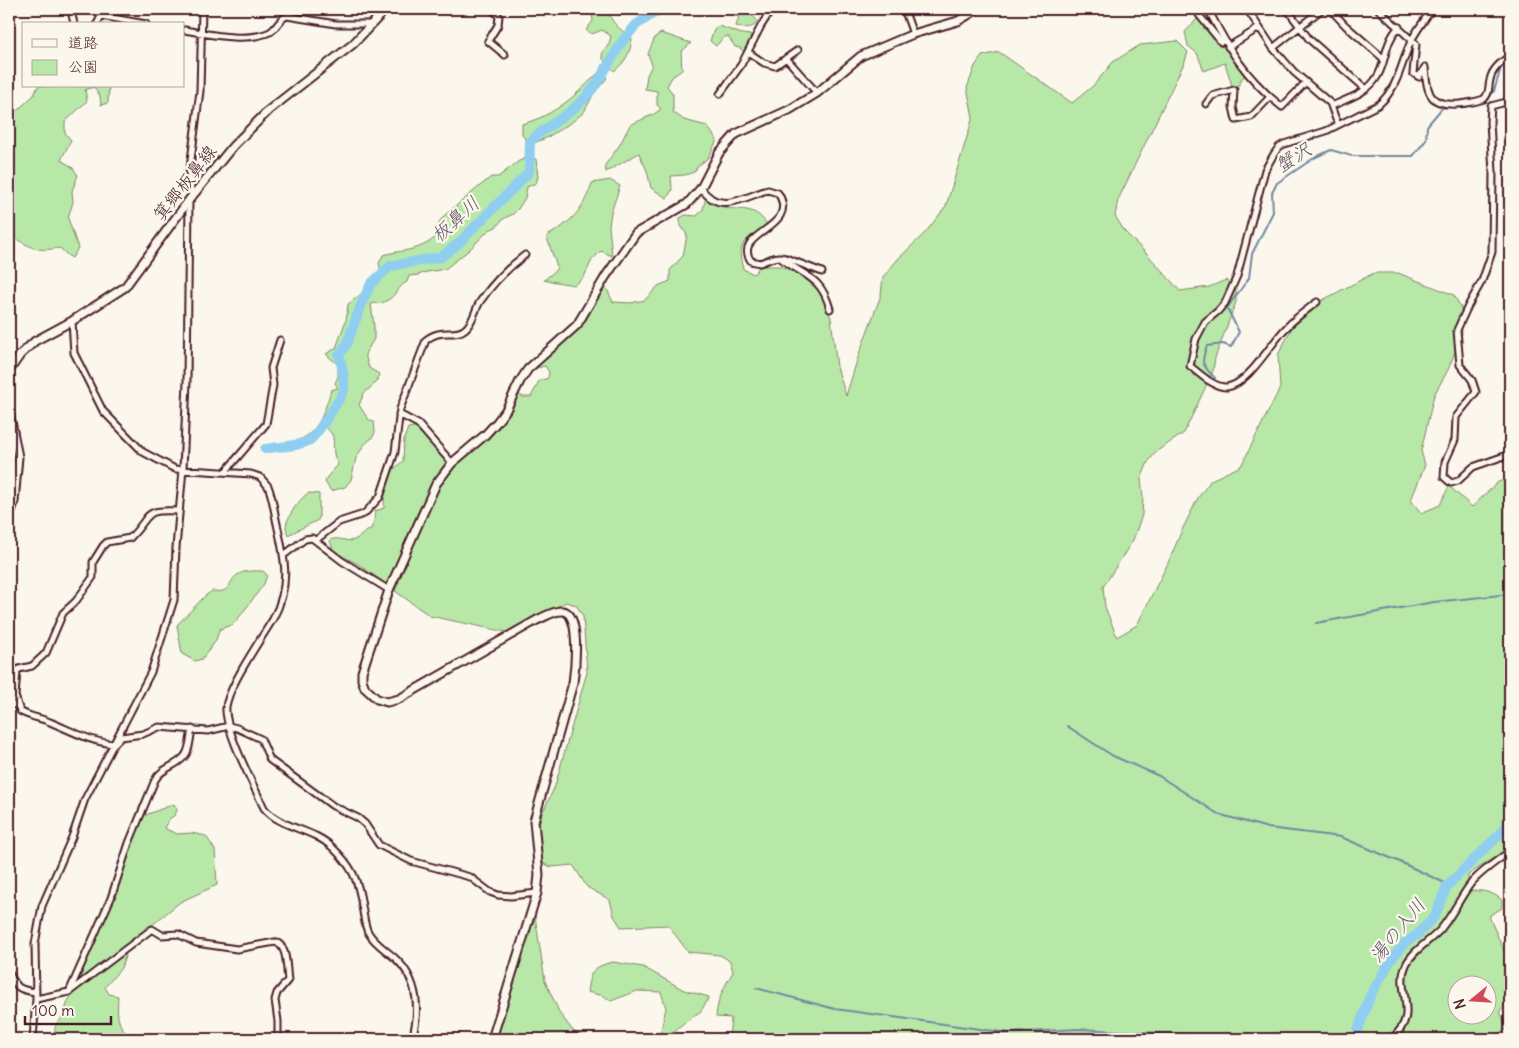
<svg xmlns="http://www.w3.org/2000/svg" width="1519" height="1048" font-family="Delius,'Klee One',sans-serif">
	<style>
		.green { fill: #b8e8a7; stroke: #818469; fill-rule: evenodd }
		.lines { fill: none; stroke-linecap: round; stroke-linejoin: round }
		.stream { stroke: #7388a1; stroke-width: 2 }
		.river { stroke: #8fcef0; stroke-width: 10 }
		.street-casing { stroke: #4a1f2b; stroke-width: 9 }
		.secondary-casing { stroke: #4a1f2b; stroke-width: 11 }
		.street { stroke: #fbf7ec; stroke-width: 5 }
		.secondary { stroke: #fbf7ec; stroke-width: 7 }
		.labels { text-anchor: middle; stroke-width: 4.5; stroke-linejoin: round; paint-order: stroke }
		.street-label { font-size: 18px; fill: #4a1f2b; stroke: #fbf7ec }
		.water-label { font-size: 19px; font-style: italic; fill: #5f5466; stroke: #fbf7ec }
	</style>
	<rect width="100%" height="100%" fill="#fbf7ec"/>
	<filter id="ink" filterUnits="userSpaceOnUse"><feTurbulence type="fractalNoise" baseFrequency=".02" numOctaves="2"/><feDisplacementMap in="SourceGraphic" scale="10" xChannelSelector="R" yChannelSelector="G"/><feConvolveMatrix kernelMatrix="1 2 1 2 8 2 1 2 1" color-interpolation-filters="sRGB"/></filter>
	<g filter="url(#ink)">
		<path class="green" d="M588,9h21c-1,12 13,22 23,29 -1,14 -7,25 -18,33l-11,-12 -1,-5 7,-10 2,-8 -9,-6 -10,4 -6,-4 7,-9 -1,-8z
			M736,9h9l13,12c-4,8 -14,8 -22,5l3,-9 -5,-1z
			M1198,18l22,29 3,-1 22,30 -3,2 -3,7 -7,1 -7,-23 -21,8 -7,-18 -9,-7 -3,-14z
			M719,26l23,8 8,1 1,4 -7,13 -4,-4 -5,-1 -7,-11 -5,2 -7,8 -6,-5 4,-11z
			M661,33l30,10 -10,9 1,18 -10,7 -5,9 6,8v18l11,8 23,6 10,14 -9,18 -10,8 -4,6 -9,3 -14,1 1,14 -5,8 -16,-10 -4,-17 -8,-18 -33,19 -1,-7 14,-19 11,-21 24,-11 7,-5 -4,-4v-14l-12,-2 2,-14 5,-10 -4,-11 7,-17z
			M1177,41l11,11 -3,9 -67,139 -3,16 10,16 23,23 32,36 29,-4 17,-7 10,9v13l-21,56 -2,13 -29,62 -27,18 -9,11 -7,17 2,18 -1,18 -9,25 -30,47 2,20 12,30 20,-12 31,-62 14,-33 16,-32 13,-18 30,-14 39,-78 -2,-33 22,-43 74,-39h24l56,22 7,13 1,26 -14,36 -14,25 -13,56 4,14 -14,35 10,13 19,-8 9,-19 23,21 26,-25 12,-4v369l-42,28 1,16c13,-1 22,0 33,9v8l-12,7v4l20,45v34l-10,13 7,18 -14,8v2h-764l2,-21 -15,-1c1,-17 8,-30 17,-45l-3,-11 -10,-6 -32,-3 -20,-27 -47,2 -7,-11 -4,-16 -23,-13 -14,-22 -22,2 -10,-5 -3,-30 3,-16 14,-30 32,-114 -4,-56 -7,-11 -10,-3 -60,30 -76,-16 -35,-25 36,-90 20,-32 42,-40 24,-36 6,4h8l8,-16 9,-3 1,-6 -4,-6 -8,2 -4,-2 53,-46 19,-35 8,17 17,1 15,-3 13,-14 12,-5v-11l13,-14 4,-21 -7,-11v-6l5,-3 12,1 6,-7 3,-12c4,3 9,7 14,9 20,7 32,-3 47,18l-23,18 -3,8 2,19 11,5 6,-8h20l21,9 19,17 11,26 6,49 9,29 13,-42 22,-59 2,-18 15,-18 28,-27 20,-26 27,-89 -6,-29 8,-22 7,-10 17,-4 73,51 21,-17 20,-24 27,-17zM1456,986h30v30h-30z
			M600,71l7,7 -14,17 -9,17 -12,10 -26,16 -12,5 -9,-4 -3,-5v-10c34,-9 54,-29 78,-53z
			M38,86h71l-1,17 -7,2 -1,-9 -6,-9 -9,3 2,11 -22,21v11l6,7 -10,20 11,7 6,8 -6,16 1,11 -5,16 10,30 -6,10 -5,-3 -7,-7c-25,4 -29,0 -49,-13l-2,1v-94l2,-1 -2,-3v-20l25,-23z
			M526,158l10,1 2,18 -2,6 -9,4 -2,11 -7,11 -5,5 -10,5 -7,8 -7,3 -20,20 -24,19 -18,3 -9,3 -9,1 -2,6c-9,4 -12,16 -23,20 -3,1 -9,1 -13,2l3,22v13l-9,15 4,14 10,6 -2,8 -13,11 -5,12 9,14 6,3 1,10 -2,5 -9,8 -8,13 -5,22 -6,7 -14,4 -6,-9 2,-5 11,-12c-1,-3 -4,-8 -4,-12 -2,-13 3,-16 -9,-26l-11,13h-15c20,-8 26,-30 32,-50l7,-2 -3,-5 3,-6v-12l-12,-11 10,-6 10,-28 2,-16 12,-9 9,-1 13,-18 -3,-13 4,-8c22,-6 37,-3 55,-20l1,-13 6,-7 41,-34 5,-4h7l21,-16z
			M610,180l10,6 -9,26 -2,14 3,30 -11,-5 -9,9 -8,17 -10,8 -30,-5 11,-9 2,-4 -9,-26 -1,-5c25,-14 36,-26 45,-53z
			M413,427l4,2 29,33c-27,37 -39,82 -60,122l-28,-20 -20,-10 -5,-4 -3,-10c10,-4 16,3 24,0 5,-2 10,-8 17,-11l3,-8 1,-10 9,-3c0,-12 2,-29 10,-39 3,-3 6,-5 9,-8l1,-22 4,-11z
			M309,493l10,1v24l-1,2 -30,15c-1,-2 -2,-7 -2,-8 0,-9 15,-31 23,-34z
			M263,571l4,4 -3,9 -23,31 -9,10 -12,4 -5,13 -13,17 -7,2 -13,-7 -5,-29 28,-29 7,-5c22,3 14,-10 27,-17 6,-4 16,-3 24,-3z
			M174,804l3,6 -2,5 -6,4 -5,9 13,6 14,-1 15,3 9,14 2,35 -37,17 -40,33 -13,16 -6,17 -16,19 4,7 9,2c-1,19 -2,32 16,43h-78c-4,-19 4,-14 8,-26 3,-8 3,-13 9,-19l38,-90 16,-51 16,-37z
			M535,916l10,65 15,33 14,18 15,7h-93z
			M613,962l30,5 41,23 25,7 -8,14 -21,15 -14,13h-7l7,-31 -5,-16 -24,-1 -26,10 -7,-5 -17,-4c3,-21 5,-25 26,-30z"/>
		<g class="lines">
			<path class="stream" d="M1487,100l7,-9 8,-27 8,-5
				M1466,106l10,-1
				M1215,378c-13,-13 -15,-15 -8,-32l16,-2 8,3 8,-15 -12,-24 22,-30 3,-24 21,-42 -1,-19 5,-10 37,-25 17,-8 21,6h61l13,-16 1,-14 15,-18 14,-2
				M1316,623l118,-21 76,-8
				M1067,726l46,30 46,20 59,38 50,14 73,9 59,25 49,23
				M756,988l79,21 174,24 69,-4 102,5 40,5"/>
			<path class="river" d="M265,449c14,-3 33,-2 45,-9 5,-3 34,-46 34,-51 1,-12 -2,-23 -5,-34l8,-11 15,-42 9,-18 19,-18 51,-9 18,-14 70,-71 1,-30 7,-7 35,-25 13,-12 12,-15 25,-41 14,-17 24,-16
				M1355,1039l15,-43 21,-36 14,-17 13,-9 17,-18 12,-30 55,-54 7,-14 -1,-12 2,-4"/>
			<g class="street-casing">
				<path id="street" d="M67,9l4,1 3,14
					M492,9l7,7 -1,9 -10,16 17,14
					M904,9l9,25
					M1208,9c21,41 37,68 74,98l24,-25
					M1247,9l26,39 21,24 36,31 8,22
					M1287,9l22,30 57,50
					M1330,9l16,17 38,33
					M1378,9l38,35 -3,29 6,4 6,-10c1,9 1,24 8,31 11,11 38,5 51,1 6,-6 4,-11 6,-19 2,-11 11,-18 20,-24
					M1199,15l22,27 3,-1
					M97,24l4,-8 45,8
					M184,30c25,4 61,13 86,2 7,-4 9,-13 17,-16l49,8h36
					M1228,47l31,-19
					M1273,48l49,-39
					M748,52l16,11 11,3 23,-16
					M786,58l31,35
					M720,94l21,-29 20,-39 11,-17
					M1510,101l-19,5 -1,16 3,50 -1,80 -10,29 -14,25 -11,24 3,35 12,15 4,12 -20,25 -1,23 -10,22 -1,15 7,6 7,-2 15,-14 37,-13
					M1206,104l6,-8 22,-6 -1,17 3,13 15,-3 19,-20
					M1332,106c14,-7 33,-12 43,-26 12,-15 8,-37 24,-53
					M701,188c18,26 40,11 63,3l4,-1 10,3c23,36 -47,39 -27,68l9,2 13,-5 6,-1c24,19 42,18 51,52
					M192,197l-3,-22 11,-84 2,-82
					M780,257l6,1 36,14
					M1317,302c-10,8 -21,15 -30,25 -16,15 -38,57 -60,60 -13,1 -28,-14 -37,-21l6,-27 9,-17 13,-11 7,-8 12,-27 28,-106 9,-16 5,-7 5,-3 42,-13 52,-26c20,-16 23,-41 33,-64 6,-11 14,-22 21,-32
					M72,321l2,32 29,58 40,41 32,17 76,5 9,3 8,9c5,12 6,25 9,38 8,35 14,61 -4,95 -12,20 -44,66 -47,88 -2,22 28,79 38,101 17,21 48,20 68,39 20,19 26,32 30,59 2,9 2,18 6,26 6,11 18,18 27,26 24,22 25,53 17,81
					M399,414l19,10 34,39
					M225,472l41,-48 7,-39 -2,-17 9,-28
					M179,511c-38,-2 -26,4 -49,27l-23,4 -4,4 -10,16v15l-17,24 -13,12 -17,40 -14,13 -13,3 -2,2 -2,25 5,15c9,6 21,7 30,11 22,9 41,20 64,22l7,-7 22,-3 16,-7 49,4 21,-5 8,2 24,11 9,21 63,46 25,12 7,6 14,21 32,16 59,16 20,15 8,3 13,1 26,-3
					M316,540l23,-18 25,-8 16,-17 15,-45 5,-43 26,-69c16,-13 28,-2 39,-11 9,-7 10,-22 17,-30 12,-17 27,-32 43,-44
					M284,555l21,-16 7,-1 30,23 47,29
					M9,692l2,12 6,2
					M9,972c7,16 10,18 27,20
					M69,992l83,-63 10,6 16,-1 18,9 41,6 38,-7c13,3 11,26 13,38l-11,13 -2,7 3,21v18
					M36,999l33,-7 42,-94 18,-55 26,-63c6,-12 20,-13 29,-23 6,-6 6,-19 8,-28
					M33,1039l3,-40 -1,-55 7,-38 30,-69 13,-38 66,-127 23,-72 2,-52 7,-79 4,-87 2,-182
					M1391,1039c31,-25 3,-49 15,-74 6,-14 24,-24 34,-35 13,-15 20,-33 32,-48 11,-12 25,-21 38,-31"/>
			</g>
			<g class="secondary-casing">
				<path id="secondary" d="M9,371l11,-16 15,-14 37,-20 53,-34 64,-87 44,-54 36,-36 84,-66 33,-35
					M9,411l9,46 -4,45 -5,16
					M492,1039l45,-146 2,-18 -5,-54 39,-138c2,-14 8,-70 -10,-72 -9,-1 -18,6 -26,9l-138,79 -12,3 -10,-3 -12,-11 -3,-8v-8l27,-82 47,-106 16,-21 33,-28 12,-13 9,-12 14,-29 8,-12 49,-44 29,-49 30,-43 51,-29 14,-16 18,-35 17,-19 53,-24 28,-17 44,-37 52,-22 45,-13 15,-9 2,-3"/>
			</g>
			<use href="#street" class="street"/>
			<use href="#secondary" class="secondary"/>
		</g>
	</g>
	<g class="labels">
		<g class="street-label">
			<text transform="translate(185 183) rotate(-52)" y="6">箕郷板鼻線</text>
		</g>
		<g class="water-label">
			<text transform="translate(1293 157) rotate(-32)" y="7">蟹沢</text>
			<text transform="translate(455 219) rotate(-42)" y="7">板鼻川</text>
			<text transform="translate(1397 930) rotate(-51)" y="7">湯の入川</text>
		</g>
	</g>
	<rect width="1519" height="1048" fill="none" stroke="#fbf7ec" stroke-width="30"/>
	<rect x="15" y="15" width="1489" height="1018" fill="none" stroke="#4a1f2b" stroke-width="2" filter="url(#ink)"/>
	<rect x="22" y="22" width="162" height="65" fill="#fbf7ec" stroke="#b4a19f"/>
	<rect x="32" y="39" width="25" height="8" fill="#fbf7ec" stroke="#b4a19f"/>
	<text x="68" y="48" font-size="15" fill="#4a1f2b">道路</text>
	<rect x="32" y="60" width="25" height="15" fill="#b8e8a7" stroke="#b4a19f"/>
	<text x="68" y="72" font-size="15" fill="#4a1f2b">公園</text>
	<g transform="translate(1472 1000) rotate(252)"><circle r="24" fill="#fbf7ec" stroke="#b4a19f"/>
	<path d="M0-4L9 19L0 12L-9 19Z" fill="#d1495b"/>
	<text y="-8" font-size="14" font-weight="bold" text-anchor="middle" fill="#4a1f2b">N</text>
	</g>
	<path d="M25 1016v8h86v-8" fill="none" stroke="#4a1f2b" stroke-width="2.5"/>
	<text x="32" y="1016" font-size="15" fill="#4a1f2b" stroke="#fbf7ec" stroke-width="4" paint-order="stroke">100 m</text>
</svg>
